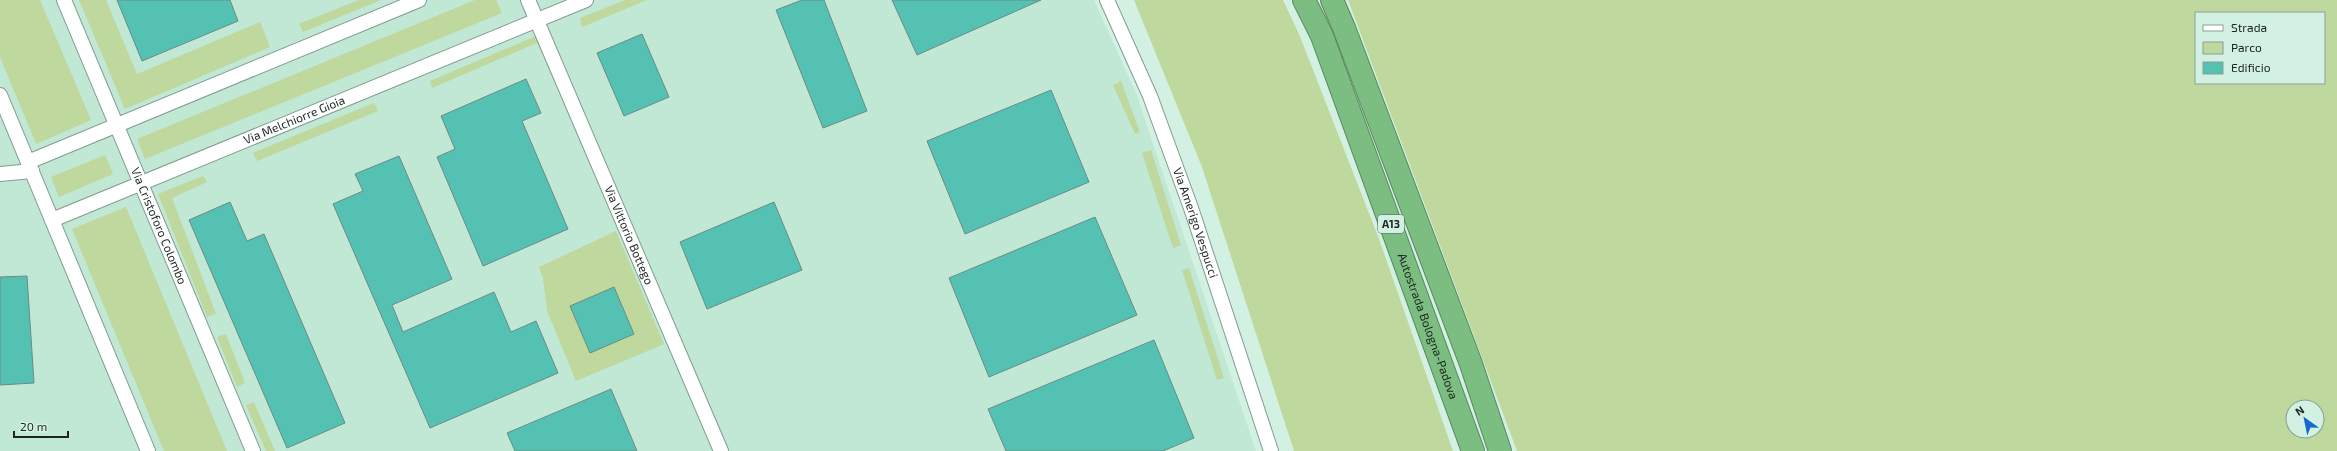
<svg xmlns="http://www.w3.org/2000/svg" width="2337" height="451" font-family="'Exo 2',sans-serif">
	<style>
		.built { fill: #c1e7d5 }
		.green { fill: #bed89d; fill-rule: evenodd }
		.building { fill: #54c1b2; stroke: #6c8b86 }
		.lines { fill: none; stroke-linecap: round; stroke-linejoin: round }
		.minor-casing { stroke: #819c8f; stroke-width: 16 }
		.motorway-casing { stroke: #5a885f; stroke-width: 24 }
		.minor { stroke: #fff; stroke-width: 14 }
		.motorway { stroke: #7cbe81; stroke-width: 22 }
		.labels { text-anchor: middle; stroke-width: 3; stroke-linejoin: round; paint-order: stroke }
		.shield { fill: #d3f1e2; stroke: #52625a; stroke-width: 1 }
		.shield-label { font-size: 11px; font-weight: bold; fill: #1a2520 }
		.street-label { font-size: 12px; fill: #1a2520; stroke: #d3f1e2 }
	</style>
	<rect width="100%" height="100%" fill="#d3f1e2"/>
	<path class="built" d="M0,0h1094l42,93 120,358h-1256z"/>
	<path class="green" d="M0,0h40l51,120 -55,24 -36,-87z
		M79,0h27l31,74 123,-52 10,25 -145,62z
		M359,0h22l-78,32 -4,-8z
		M475,0h21l6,13 -357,146 -8,-20z
		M625,0h22l-65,27 -2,-9z
		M1134,0h149l16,34 80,205 74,212h-159l-92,-284z
		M1348,0h989v451h-820zM2196,13h128v70h-128zM2293,407h24v24h-24z
		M536,36l3,6 -107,46 -2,-7z
		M1121,81l19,51 -5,2 -22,-49z
		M374,103l4,8 -121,50 -4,-8z
		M1151,150l30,95 -8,3 -31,-95z
		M105,155l8,19 -54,23 -8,-20z
		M203,176l4,6 -35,16 44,116 -9,3 -49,-123z
		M126,207l101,244h-63l-92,-222z
		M616,231l48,113 -88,37 -29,-70 -4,-33 -4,-11z
		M1189,268l35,110 -7,2 -35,-110z
		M226,334l19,49 -8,4 -20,-50z
		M254,402l21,49h-9l-20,-46z"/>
	<path class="building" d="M117,0h113l8,21 -96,40z
		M802,0h22l43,111 -44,17 -47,-118z
		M892,0h149l-124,55z
		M642,34l27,63 -45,19 -27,-63z
		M526,79l15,34 -19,8 46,108 -85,37 -46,-109 18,-8 -14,-33z
		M1051,90l38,92 -124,52 -38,-93z
		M399,156l53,123 -60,26 11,27 91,-40 17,40 25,-11 22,52 -128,55 -97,-224 30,-13 -8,-17z
		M230,202l17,39 17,-7 81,189 -58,25 -98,-228z
		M774,202l28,68 -95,39 -27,-67z
		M1095,217l42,98 -148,62 -40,-99z
		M27,276l7,107 -34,2v-108z
		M614,287l20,47 -44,19 -20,-47z
		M1154,340l40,98 -31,13h-157l-18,-42z
		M611,389l26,62h-122l-8,-18z"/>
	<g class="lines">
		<g class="minor-casing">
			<g id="minor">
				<path id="s1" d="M64,0l189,451"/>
				<path id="s2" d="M528,0l193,451"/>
				<path id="s3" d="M1107,0l43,96 41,112 80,243"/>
				<path d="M0,95l148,356"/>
				<path d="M28,162l391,-162"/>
				<path d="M0,174l32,-3"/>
				<path id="s4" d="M52,220l534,-220"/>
			</g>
		</g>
		<g class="motorway-casing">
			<g id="motorway">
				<path id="s5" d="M1304,0l18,36 151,415"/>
				<path d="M1332,0l12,28 127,336 29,87"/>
			</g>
		</g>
		<use href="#minor" class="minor"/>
		<use href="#motorway" class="motorway"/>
	</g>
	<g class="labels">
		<rect class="shield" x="1378" y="215" width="26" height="18" rx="3"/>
		<g class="shield-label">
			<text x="1391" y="228">A13</text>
		</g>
		<g class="street-label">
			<text dy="4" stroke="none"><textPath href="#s4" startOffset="262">Via Melchiorre Gioia</textPath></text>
			<text dy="4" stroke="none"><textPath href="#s3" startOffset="240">Via Amerigo Vespucci</textPath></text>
			<text dy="4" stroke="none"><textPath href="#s1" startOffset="245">Via Cristoforo Colombo</textPath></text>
			<text dy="4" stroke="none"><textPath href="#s2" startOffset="256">Via Vittorio Bottego</textPath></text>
			<text dy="4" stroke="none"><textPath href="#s5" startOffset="349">Autostrada Bologna-Padova</textPath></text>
		</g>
	</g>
	<rect x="2195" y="12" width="130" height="72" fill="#d3f1e2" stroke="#899f94"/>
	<rect x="2203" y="25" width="20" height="6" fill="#ffffff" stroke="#899f94"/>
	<text x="2231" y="32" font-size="12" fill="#1a2520">Strada</text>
	<rect x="2203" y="42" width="20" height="12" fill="#bed89d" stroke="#899f94"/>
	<text x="2231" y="52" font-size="12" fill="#1a2520">Parco</text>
	<rect x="2203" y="62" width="20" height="12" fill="#54c1b2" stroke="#899f94"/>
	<text x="2231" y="72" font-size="12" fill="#1a2520">Edificio</text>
	<g transform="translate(2305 419) rotate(327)"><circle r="19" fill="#d3f1e2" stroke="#899f94"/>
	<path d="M0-3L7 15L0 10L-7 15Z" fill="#1568d2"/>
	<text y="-6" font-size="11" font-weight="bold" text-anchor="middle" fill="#1a2520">N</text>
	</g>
	<path d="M14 431v6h54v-6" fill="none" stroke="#1a2520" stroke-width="2"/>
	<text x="20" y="431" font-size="12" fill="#1a2520" stroke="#d3f1e2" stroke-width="3" paint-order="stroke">20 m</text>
</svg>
